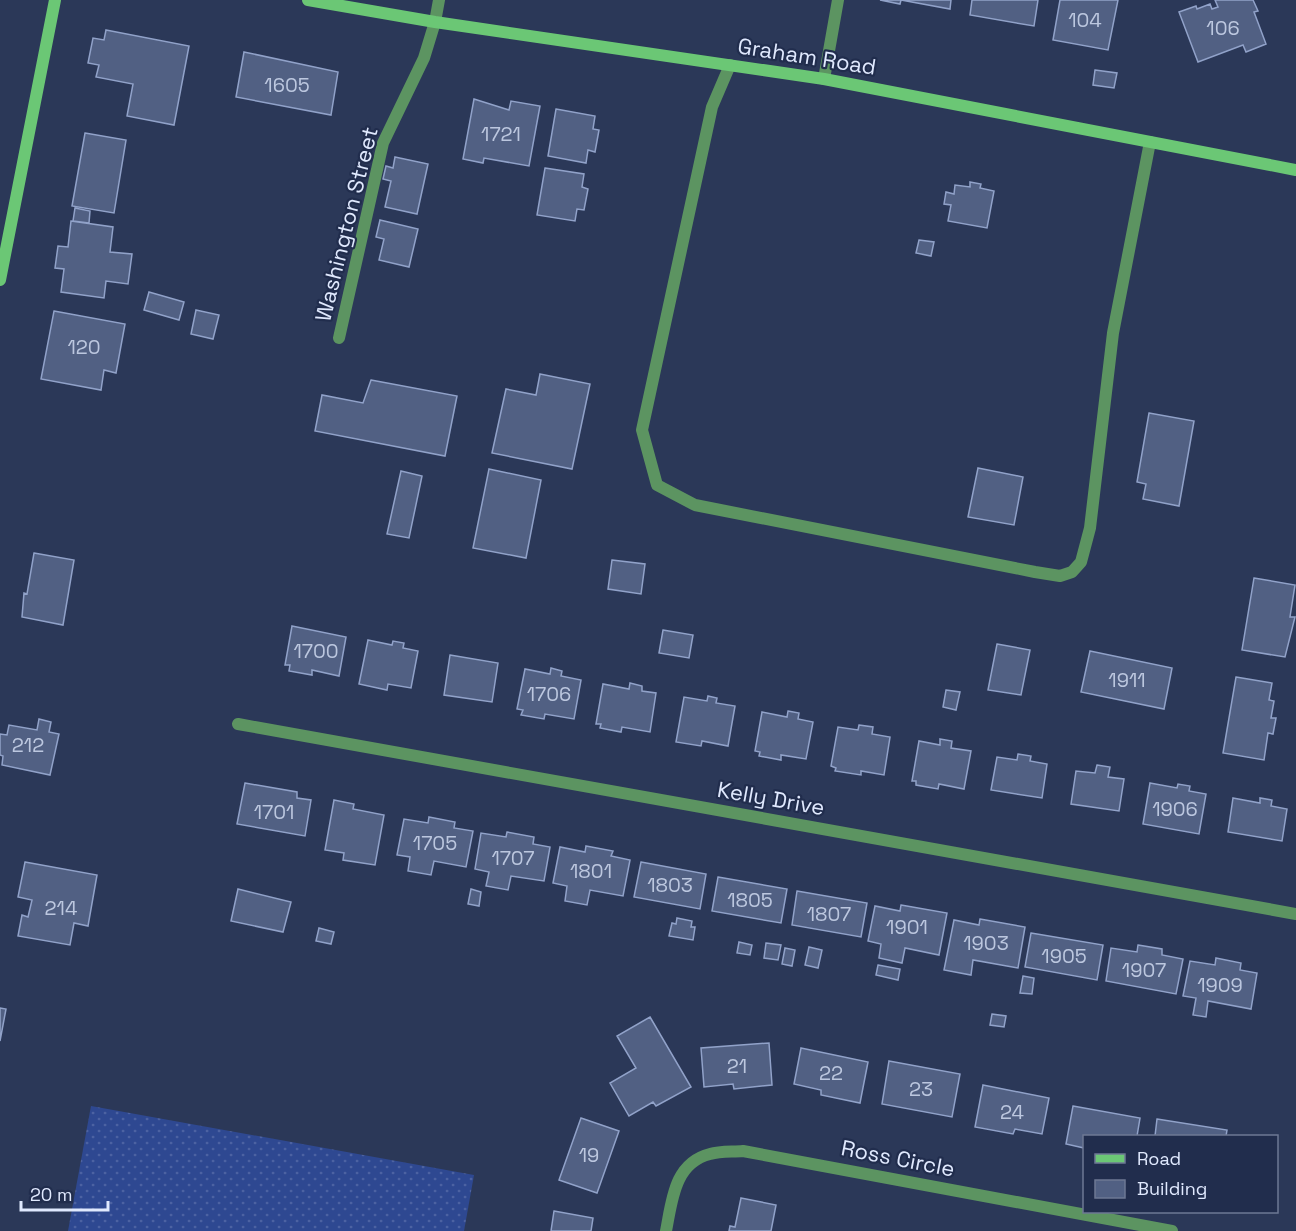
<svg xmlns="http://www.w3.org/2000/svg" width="1296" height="1231" font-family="'Space Grotesk',sans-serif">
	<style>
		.grass { fill: url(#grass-dots) }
		.building { fill: #516083; stroke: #91a2c9; stroke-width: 1.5 }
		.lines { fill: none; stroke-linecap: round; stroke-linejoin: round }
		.lane { stroke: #5c9461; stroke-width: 12 }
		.street { stroke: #5c9461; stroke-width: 12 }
		.secondary { stroke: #6bc775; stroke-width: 12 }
		.labels { text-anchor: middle; stroke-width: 4.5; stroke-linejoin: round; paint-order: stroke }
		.number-label { font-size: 20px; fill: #bcc7df }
		.street-label { font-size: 22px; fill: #e0e9fe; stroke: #212d4d }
	</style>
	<defs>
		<pattern id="grass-dots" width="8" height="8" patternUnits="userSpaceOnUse" patternTransform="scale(1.5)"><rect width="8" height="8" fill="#2e4891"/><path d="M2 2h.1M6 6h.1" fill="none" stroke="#4c62a2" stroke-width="1.8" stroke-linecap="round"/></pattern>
	</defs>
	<rect width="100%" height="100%" fill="#2b3858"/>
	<path class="grass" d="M91,1106l383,69 -10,56h-396z"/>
	<path class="building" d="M880,0h71l-1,9 -49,-9 -1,4z
		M972,0h66l-4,26 -64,-11z
		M1060,0h58l-10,50 -55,-10z
		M1215,0h38l5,11 -4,1 12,32 -20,8 -3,-7 -45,17 -19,-50 17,-6 1,3 13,-5 2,5 6,-2z
		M106,30l83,16 -15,79 -47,-9 6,-32 -37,-7 3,-12 -11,-2 5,-25 11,2z
		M244,52l94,20 -7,43 -95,-18z
		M1095,70l22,3 -3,15 -21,-3z
		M474,99l35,11 2,-9 29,5 -11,60 -45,-8 -1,5 -20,-4z
		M556,109l39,7 -2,13 6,1 -4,22 -7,-2 -2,13 -38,-7z
		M85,133l41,7 -12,73 -42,-7z
		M395,157l33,7 -11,50 -32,-7 6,-26 -8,-2 3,-13 7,2z
		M545,168l39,6 -2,13 6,2 -4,21 -7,-1 -2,12 -38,-6z
		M970,182l11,2 -1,4 14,3 -7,37 -39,-7 3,-16 -7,-1 2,-12 8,2 1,-9 15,2z
		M75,208l15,3 -1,12 -16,-2z
		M380,220l38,9 -9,38 -30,-7 5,-21 -8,-2z
		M71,221l42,6 -3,25 22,2 -4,30 -22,-3 -2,17 -43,-6 3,-23 -9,-1 3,-22 10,1z
		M919,240l15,2 -3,14 -15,-3z
		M149,292l35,10 -5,18 -35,-10z
		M196,310l23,5 -6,24 -22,-5z
		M54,311l71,13 -9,49 -12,-3 -3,20 -60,-11z
		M540,374l50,10 -18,85 -80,-16 14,-64 30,6z
		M371,380l86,16 -12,60 -130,-25 7,-36 41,8z
		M1149,413l45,8 -15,85 -36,-7 3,-15 -9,-2z
		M978,468l45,9 -9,48 -46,-8z
		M489,469l52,11 -15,78 -53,-10z
		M401,471l21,5 -13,62 -22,-4z
		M34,553l40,7 -11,65 -41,-8 2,-24 3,1z
		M612,560l33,4 -4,30 -33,-5z
		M1254,578l41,7 -5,32h5l-10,40 -43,-7z
		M292,626l54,11 -7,39 -27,-6v5l-23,-4 1,-6h-5z
		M663,630l30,5 -4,23 -30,-5z
		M368,640l24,5 1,-4 11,2 -1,5 15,3 -7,37 -23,-4 -1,6 -28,-6z
		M997,644l33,6 -9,45 -33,-5z
		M1090,651l82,17 -8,41 -83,-17z
		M450,655l48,8 -6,39 -48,-7z
		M551,668l11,3 -1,5 20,4 -7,39 -29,-5 -1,5 -23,-4 2,-5 -6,-1 8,-40 25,5z
		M1236,677l36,6 -3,17 5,1 -3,17h5l-3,16 -5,-1 -4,27 -41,-7z
		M630,683l12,3v5l14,2 -6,39 -28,-5 -1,5 -21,-4 1,-4h-5l7,-40 26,5z
		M946,690l14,2 -4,18 -13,-3z
		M708,696l9,2 -1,5 19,3 -7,40 -26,-5 -1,5 -25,-4 8,-45 23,4z
		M788,711l11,2 -1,6 15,3 -7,37 -25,-4v5l-22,-4 1,-4 -5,-1 7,-39 25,5z
		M39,719l12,3 -2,10 10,2 -9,41 -48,-10 1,-9 -3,-1v-21l7,1 2,-10 28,5z
		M859,725l14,2 -1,7 18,3 -6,38 -23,-4v4l-26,-4 1,-3 -5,-2 7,-39 20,3z
		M940,739l12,2 -1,7 20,3 -7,38 -25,-5 -1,5 -22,-4v-4h-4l7,-40 21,4z
		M1018,754l13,2 -1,5 17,3 -5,34 -51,-8 6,-33 20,3z
		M1097,765l13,2 -2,10 16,2 -5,32 -48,-7 5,-33 19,2z
		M245,783l52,9v6l14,2 -6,36 -68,-12z
		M1150,783l27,5 1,-4 12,2 -1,5 17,3 -7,40 -56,-10z
		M1233,798l27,5v-5l12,2 -1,6 16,3 -5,32 -54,-9z
		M334,800l20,4 -1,5 31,6 -9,50 -32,-5 1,-7 -19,-3z
		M429,817l26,5 -1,6 19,3 -7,36 -32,-6 -3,14 -23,-4 2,-14 -13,-2 7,-36 24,4z
		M507,832l27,5 -1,7 17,3 -6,34 -33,-5 -3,14 -22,-4 3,-14 -14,-3 6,-36 25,4z
		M586,846l27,5 -2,5 19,4 -7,36 -33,-6 -3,15 -22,-4 2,-15 -14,-3 7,-36 25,5z
		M25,862l72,13 -9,51 -14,-3 -4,22 -52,-9 4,-21 6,2 4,-17 -14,-3z
		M641,862l65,12 -6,35 -66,-12z
		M718,877l69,12 -6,34 -69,-12z
		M238,889l53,13 -8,30 -52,-11z
		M471,889l10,3 -2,14 -11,-2z
		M797,891l70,12 -6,34 -69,-12z
		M901,905l46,8 -8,42 -34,-7 -3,15 -23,-5 2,-14 -13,-3 7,-35 25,5z
		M677,918l15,3 -1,6h4l-2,13 -24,-4 3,-13 4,1z
		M980,919l45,8 -7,41 -45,-8 -2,15 -27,-5 10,-50 25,5z
		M319,928l15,4 -3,12 -15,-3z
		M1031,933l72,12 -6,35 -72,-13z
		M739,942l13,3 -2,10 -13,-2z
		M766,943l15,2 -3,15 -14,-2z
		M1138,945l24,4v6l21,4 -7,35 -70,-13 5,-33 26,4z
		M809,947l13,3 -4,18 -13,-3z
		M785,948l10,2 -3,16 -10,-2z
		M1216,958l25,5 -1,7 17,3 -6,36 -43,-8 -2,16 -13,-2 3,-17 -13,-2 7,-35 25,4z
		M878,965l22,4 -2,11 -22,-5z
		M1023,976l11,2 -2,16 -12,-1z
		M0,1008l6,1 -6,32z
		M992,1014l14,2 -2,11 -14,-2z
		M650,1017l41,70 -35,19 -3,-4 -24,14 -19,-33 26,-15 -19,-32z
		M769,1043l3,42 -38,4 -1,-5 -29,3 -3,-39z
		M801,1048l67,14 -8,41 -39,-8v-5l-27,-6z
		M889,1061l71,13 -8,43 -70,-13z
		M983,1085l66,13 -7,36 -27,-5 -2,5 -38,-7z
		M1073,1106l67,12 -3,18h-53v12l-18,-4z
		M581,1118l38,13 -22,62 -38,-13z
		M1157,1119l70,11 -1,6h-71z
		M741,1198l35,7 -5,26h-42l1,-5 5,1z
		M554,1211l39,7 -2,13h-40z"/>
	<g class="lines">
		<path class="lane" d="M730,65l-18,42 -70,323 15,55 38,20 340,67 25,4 12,-4 9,-10 9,-34 23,-195 37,-191
			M339,338l44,-195 41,-85 11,-36"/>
		<path class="street" d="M435,22l4,-22
			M824,79l14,-79
			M238,724l1058,190
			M666,1231c6,-30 8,-68 44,-77 10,-3 22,-2 33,-3l429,80"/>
		<path class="secondary" d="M308,0l127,22 389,57 472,91
			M0,280l55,-280"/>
	</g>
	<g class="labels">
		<g class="number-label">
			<text x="1085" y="27">104</text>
			<text x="1223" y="35">106</text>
			<text x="287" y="92">1605</text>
			<text x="501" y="141">1721</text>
			<text x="84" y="354">120</text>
			<text x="316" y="658">1700</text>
			<text x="1127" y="687">1911</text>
			<text x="549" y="701">1706</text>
			<text x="28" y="752">212</text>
			<text x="1175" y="816">1906</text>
			<text x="274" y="819">1701</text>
			<text x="435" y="850">1705</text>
			<text x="513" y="865">1707</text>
			<text x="591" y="878">1801</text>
			<text x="670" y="892">1803</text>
			<text x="750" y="907">1805</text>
			<text x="61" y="915">214</text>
			<text x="829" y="921">1807</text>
			<text x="907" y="934">1901</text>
			<text x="986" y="950">1903</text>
			<text x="1064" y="963">1905</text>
			<text x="1144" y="977">1907</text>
			<text x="1220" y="992">1909</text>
			<text x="737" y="1073">21</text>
			<text x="831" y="1080">22</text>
			<text x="921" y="1096">23</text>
			<text x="1012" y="1119">24</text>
			<text x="589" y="1162">19</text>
		</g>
		<g class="street-label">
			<text transform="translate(807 56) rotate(9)" y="8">Graham Road</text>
			<text transform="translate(346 224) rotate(-76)" y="8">Washington Street</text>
			<text transform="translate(771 798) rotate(10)" y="8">Kelly Drive</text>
			<text transform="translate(898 1158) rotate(11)" y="8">Ross Circle</text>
		</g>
	</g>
	<rect x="1083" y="1135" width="195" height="78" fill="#212d4d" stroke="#6d7894" stroke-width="1.5"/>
	<rect x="1095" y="1154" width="30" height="9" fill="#6bc775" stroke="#6d7894" stroke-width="1.5"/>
	<text x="1137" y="1165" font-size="18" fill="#e0e9fe">Road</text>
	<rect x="1095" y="1180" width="30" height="18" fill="#516083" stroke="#6d7894" stroke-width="1.5"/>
	<text x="1137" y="1195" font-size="18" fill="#e0e9fe">Building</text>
	<path d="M21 1201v9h87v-9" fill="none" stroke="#e0e9fe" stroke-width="3"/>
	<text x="30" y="1201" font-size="18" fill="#e0e9fe" stroke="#212d4d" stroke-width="4.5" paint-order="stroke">20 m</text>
</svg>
